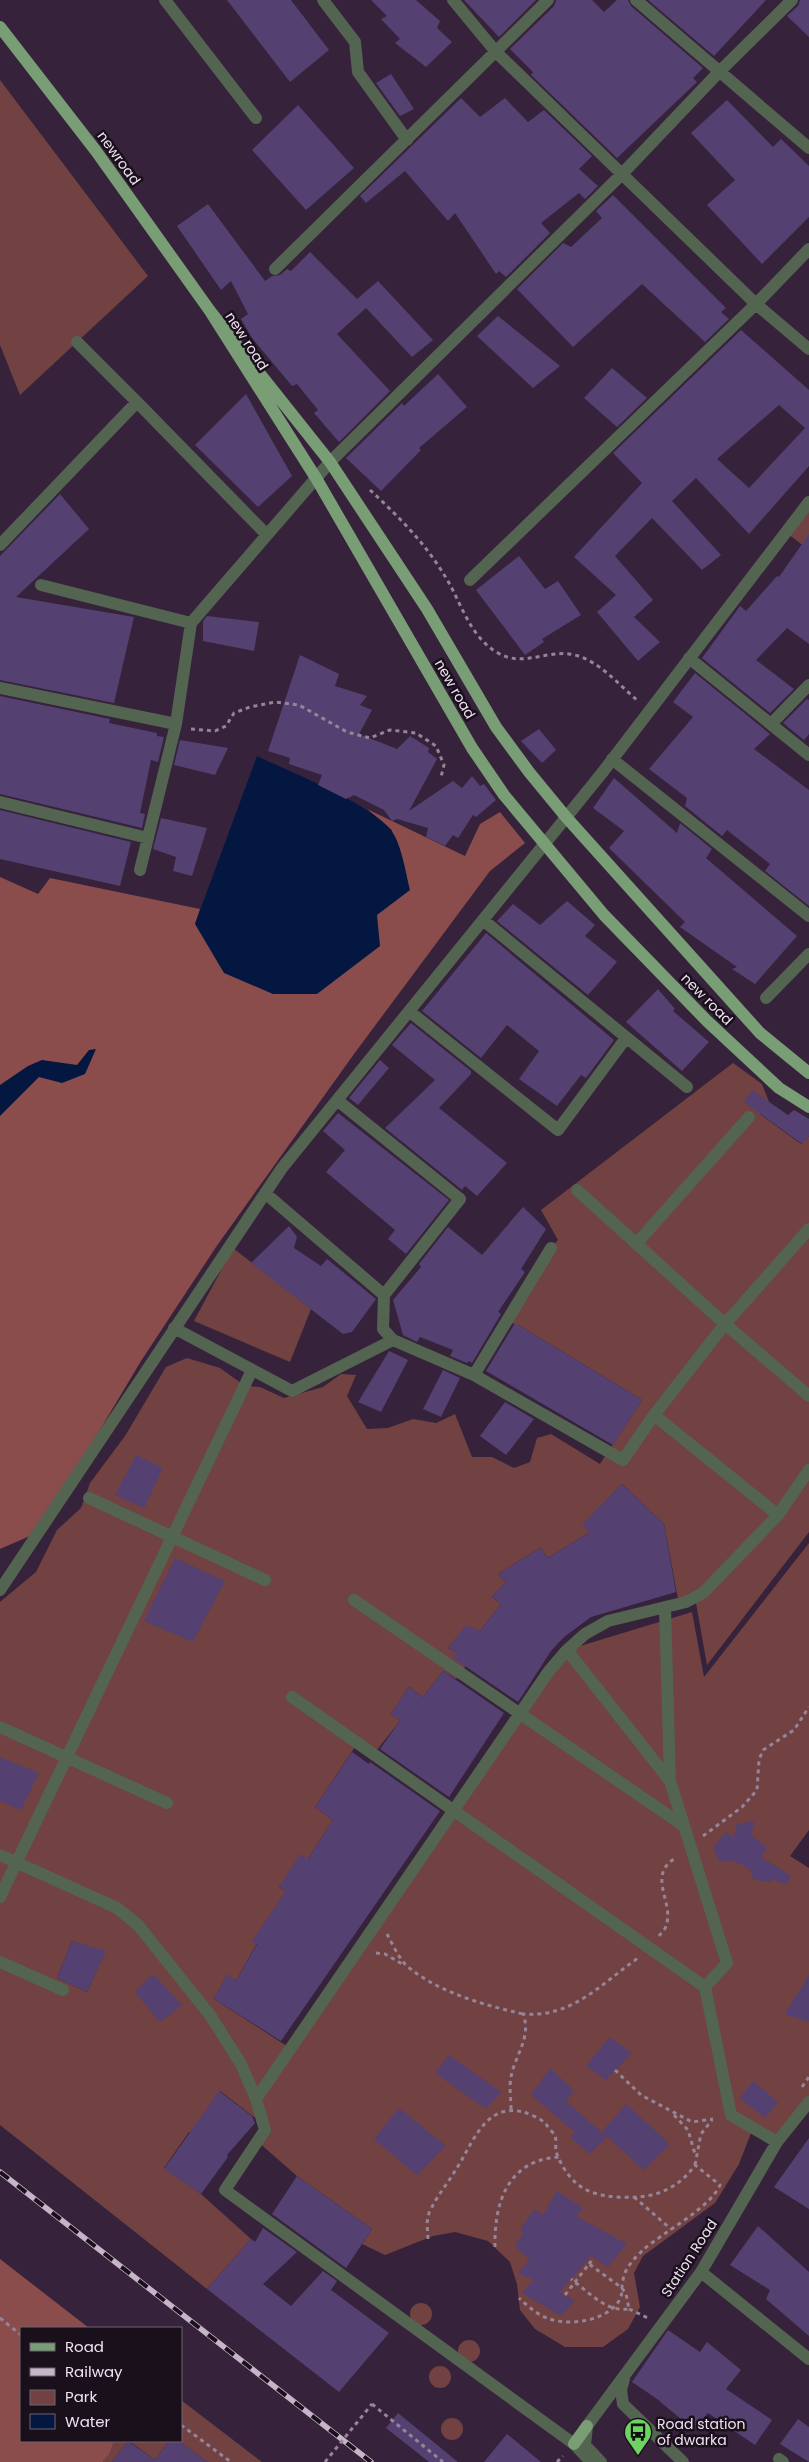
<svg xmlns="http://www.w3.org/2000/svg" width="809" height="2462" font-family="Poppins,sans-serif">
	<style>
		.green { fill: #714241; fill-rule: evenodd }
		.forest { fill: #8a4d4c }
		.water { fill: #041741 }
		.building { fill: #544071; fill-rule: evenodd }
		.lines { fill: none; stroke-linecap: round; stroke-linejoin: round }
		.path { stroke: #968499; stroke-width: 3; stroke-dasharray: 4 4; stroke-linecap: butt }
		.minor { stroke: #536451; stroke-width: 12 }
		.major { stroke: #799d74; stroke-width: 12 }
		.rail-casing { stroke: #c5b5c8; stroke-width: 5.5 }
		.rail { stroke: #19101b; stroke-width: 4; stroke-dasharray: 11; stroke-linecap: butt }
		.path-bridge { stroke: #968499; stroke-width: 3; stroke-dasharray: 4 4; stroke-linecap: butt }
		.labels { text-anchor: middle; stroke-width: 5; stroke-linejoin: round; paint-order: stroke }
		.street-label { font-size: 14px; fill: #f0e1f2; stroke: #19101b }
		.poi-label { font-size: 14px; fill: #f0e1f2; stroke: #19101b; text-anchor: start }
	</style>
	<rect width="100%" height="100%" fill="#37223b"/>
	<path class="green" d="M0,80l148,196 -128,119 -20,-50z
		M809,503v47l-21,-16z
		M733,1063l29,21 7,18 -9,12 41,30 8,-8v396l-102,133 -11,-62 -17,1 -15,-80 -42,-40 -39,41 7,7 -42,26 -8,-10 -42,26 8,8 -14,15 9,7 -21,27 -14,-5 -18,22 22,12 -14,19 -13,-8 -20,26 -14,-10 -18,27 9,7 -27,34 -16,-11 -42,63 18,13 -25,39 -29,28 7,4 -50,90 -9,-6 -13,24 76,49 277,-398 125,-38 12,65 105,-134v287l-19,26 19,12v234l-32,40 -24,-14 -14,36 -24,39 -72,53 -9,17 6,34 -12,22 -25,18h-38l-30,-18 -15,-19 -3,-26 -7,-22 -22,-21 -33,-9 -22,4 -48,19 -23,-11 10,-15 -75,-53 -40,-35 8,-11 -7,-10 -38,-29 3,62 -34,-21 -25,36 37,26 50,45 -44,50 -207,-164v-523l36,-30 21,-42 24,-22 9,-25 35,-47 41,-69 21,-9 33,10 25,18 15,1 24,11 39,-11 18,-13 15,1 -9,21 20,33 21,-1 25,-9 23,4 19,-9 17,43h20l22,11 16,-6 7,-24 14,-4 49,30 42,-64 -122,-74 -14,-5 45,-73 7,-8 -17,-30zM72,1941l33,11 -18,40 -30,-14z
		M233,1248l78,61 -21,53 -96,-41z
		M410 2314a11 11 0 1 1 22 0a11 11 0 1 1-22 0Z
		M458 2351a11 11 0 1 1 22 0a11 11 0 1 1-22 0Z
		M429 2377a11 11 0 1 1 22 0a11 11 0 1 1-22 0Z
		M181,2400l81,62h-55l-28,-21h2z
		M441 2429a11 11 0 1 1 22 0a11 11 0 1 1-22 0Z
		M114,2441h14l-16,21h-9l7,-9z
		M129,2441h40l-14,19z"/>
	<path class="forest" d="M367,809l98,47 15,-32 20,-12 25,31 -35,28 -136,183 -138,193 -75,114 -102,171 -39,17v-672l38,17 12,-16 150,31 -5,15 182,-9 15,-85z
		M0,2259l89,69h-68v113h93l-4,12 -7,9h-103z"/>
	<path class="water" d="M257,756c35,17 109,45 133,73 11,12 16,45 20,61l-33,25 3,31 -63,48h-44l-49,-21 -29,-49z
		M96,1049l-11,25 -23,9 -23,-6 -39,39v-31l28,-19 14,-6 35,5 12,-15z"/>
	<path class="building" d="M227,0h64l38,50 -39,32z
		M371,0h45l24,21 -3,7 15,14 -26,25 -31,-24 5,-4 -19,-20 6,-3z
		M464,0h72l-37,37z
		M556,0h36l12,12 13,-12h11l3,6 72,62 -10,10 4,4 -80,76 -86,-83 2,-3 -23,-23 44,-43z
		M648,0h118l-52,56z
		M800,0h9v37l-22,-21 11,-10z
		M391,74l23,35 -14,7 -24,-33z
		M461,98l19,19 25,-19 23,24 16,-12 48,46 -13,13 19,17 -13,13 -6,-6 -38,30 9,10 -44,44 -7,-6 -3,3 -41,-61 -7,8 -43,-50 -39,32 -6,-7z
		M727,100l46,47 8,-8 28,27v51l-47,47 -55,-59 28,-25 -44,-47z
		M298,105l56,63 -48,42 -54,-60z
		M613,195l113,113 -5,4 8,7 -24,23 -63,-58 -69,63 -56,-58 46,-46 8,4 31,-29 -6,-7z
		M208,204l57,77 7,-5 8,-1 7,-6 4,2 19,-19 47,47 21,-18 55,59 -21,17 -46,-49 -29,26 53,57 -51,51 -25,-29 4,-3 -21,-26 -5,2 -40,-48 -11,-19 7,-5 -17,-33 -10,9 -44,-64z
		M498,316l62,50 -27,22 -56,-52z
		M741,330l68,60v76l-60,68 -53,-56 -24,23 49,54 -19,15 -50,-52 -37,38 38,44 -19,17 26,25 -22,19 -41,-49 19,-17 -42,-38 68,-74 -29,-30zM779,405l26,23 -56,60 -32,-29z
		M612,368l35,30 -30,29 -33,-29z
		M438,374l29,33 -48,41 2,2 -40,41 -35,-33 56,-55 2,3z
		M246,394l46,82 -34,31 -63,-62z
		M60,494l29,35 -73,68 118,20 -20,86 -114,-23v-124z
		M809,534v110l-22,-16 -31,32 38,29 -24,24 -68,-55 38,-52 6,5 31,-35 2,1z
		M519,556l26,33 13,-8 23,34 -39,24 2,3 -19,13 -49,-65z
		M207,616l52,6 -5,29 -51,-10v-20z
		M300,655l39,19 -4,12 32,10 -7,9 12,5 -13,24 38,15 13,-13 19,12 -1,4 9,7 -28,52 44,-30 9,7 10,-12 8,10 4,-2 12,16 -20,17 -3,-2 -15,23 -5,-3 -8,11 -19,-9 2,-9 -31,-9 -5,2 -8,-11 -30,-15 -8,4 -28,-14 4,-10 -33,-11 1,-6 -22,-7z
		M695,673l75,61 -16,15 55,41v116l-44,-35 5,-7 -43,-34 -5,6 -37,-30 2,-8 -38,-29 44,-52 -20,-15z
		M0,696l110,23 -1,4 48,10v3l7,1 -6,25 -7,-2 -11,53 5,1 -3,14 -142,-34z
		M807,699l2,1v34l-5,6 -21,-17z
		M539,729l17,21 -14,13 -21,-22z
		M180,740l48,8 -13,27 -41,-10z
		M614,778l63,55 3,-10 32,26 -6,9 91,78 -42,48 -23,-15 5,-2 -57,-40 5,-5 -76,-74 15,-17 -31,-23z
		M0,810l131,32 -11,44 -120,-27z
		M161,818l46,10 -15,48 -19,-5 3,-14 -23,-8z
		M567,901l28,24 -10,11 32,26 -29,33 -91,-74 16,-17 27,21z
		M486,933l128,107 -28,38 -5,-3 -24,31 -38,-27 20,-28 -32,-26 -26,33 -59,-47z
		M658,989l17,20 -2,2 36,31 -27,29 -56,-49z
		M411,1023l60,48v3l-32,34 68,55 -30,33 -12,-10 -3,4 -77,-62 50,-48 -43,-35z
		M380,1060l9,8 -31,37 -9,-7z
		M752,1090l36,25 6,-5 15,9v17l-7,8 -58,-42z
		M338,1113l111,87 -43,54 -18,-15 7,-9 -69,-58 19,-22 -22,-19z
		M523,1207l23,22 -25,40 4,3 -27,40 3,2 -29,49 -3,-2 -2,2 -17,-7 3,-6 -33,-13 -3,5 -14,-7 -10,-35 28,-33 -2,-3 29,-37 34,28z
		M289,1226l8,11 -3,11 27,18 6,-7 49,40 -24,33 -9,2 -92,-71z
		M515,1323l127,77 -29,45 -127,-74z
		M389,1351l19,9 -27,52 -23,-10z
		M443,1370l17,8 -19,39 -18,-8z
		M505,1402l29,17 -28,36 -26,-19z
		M136,1455l27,13 -19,40 -29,-13z
		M622,1484l42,40 12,68 -85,25 -27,20 -13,14 -33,51 -65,-44 4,-5 -9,-5 18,-23 14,6 21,-27 -9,-7 14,-15 -8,-8 42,-26 8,10 42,-26 -8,-7z
		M175,1558l50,23 -32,61 -49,-21z
		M443,1671l61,42 -55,84 -69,-48 20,-28 -9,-7 18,-27 14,10z
		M352,1752l17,12 1,-2 70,49 -159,230 -67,-42 13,-25 9,7 21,-37 -5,-3 34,-50 -7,-4 21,-33 8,5 25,-39 -18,-13z
		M0,1757l39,16 -18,37 -21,-9z
		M754,1821l-2,14 15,13 -6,9 30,19 -5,9 -13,-6 -2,3 -17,-2 -5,-12 -18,-8 -12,2 -6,-15 13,-15 7,6 4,-14z
		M72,1941l34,10 -19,41 -30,-14z
		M153,1974l29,31 -22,17 -25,-30z
		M809,1975v47l-24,-8z
		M610,2037l22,16 -26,27 -20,-14z
		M449,2055l52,37 -15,17 -51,-36z
		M550,2068l24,23 -8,10 41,36 -17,17 -20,-17 5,-5 -44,-37z
		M753,2081l25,21 -13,16 -25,-20z
		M219,2091l33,25 3,7 -28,32 1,2 -27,37 -37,-25z
		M626,2104l44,40 -26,26 -42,-38z
		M399,2108l47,38 -29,29 -43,-36z
		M809,2138v71l-35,-22z
		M297,2176l75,53 -26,39 -74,-54z
		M557,2191l26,17 -7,8 51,28 -19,23 -17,-11 -31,36 15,9 -14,15 -39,-23 12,-13 -16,-7 12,-13 -15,-14 9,-14 -4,-2 14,-21 9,6z
		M758,2226l51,46v64l-43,-37 4,-9 -40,-25z
		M263,2228l34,24 -34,32 28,22 32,-35 14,10 -6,9 58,43 -50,59 -132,-103 44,-50 4,3z
		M668,2330l32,22 7,-10 34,28 -15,19 46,31 -17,25 -47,-32 -14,17 -37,-31 -25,-17z
		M398,2413l60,49h-29l-43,-34z
		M798,2419l11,8v35l-29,-18z
		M507,2434l34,28h-57z
		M128,2441l27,19 14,-19h10l28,21h-95z"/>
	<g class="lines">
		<path class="path" d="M370,490c27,25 54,52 73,83 18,27 25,63 55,80 24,14 46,-2 71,1 27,3 49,30 69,47
			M191,729l24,2 11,-5 8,-13 16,-6 25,-5 24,3 48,27 23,6 20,-8 26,3 20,13 8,19 -3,12
			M703,1836l39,-29 15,-17 2,-30 4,-10 31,-20 15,-23
			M387,1934c6,11 12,25 21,33 32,26 76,38 115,47
			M659,1936c2,-3 6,-6 7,-10 9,-24 -21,-51 11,-69
			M376,1953l9,1 19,11
			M615,2070l26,25 51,27 21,-3
			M802,2087l7,-10
			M511,2109c0,-10 -2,-22 0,-32 4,-22 21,-40 12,-63 49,4 78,-30 115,-56
			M674,2115l14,15 7,24
			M695,2165l6,-31 11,-14
			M634,2197l37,32
			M428,2239l-1,-16 2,-10c7,-16 17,-27 26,-42 17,-25 29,-69 68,-59 7,2 17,6 23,12 2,4 7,8 9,12 2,5 0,11 1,15 3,11 12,25 20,32 16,14 41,15 62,14 24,-2 43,-12 57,-32l25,20c-9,22 -56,47 -76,64 -9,9 -19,18 -21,31 -2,6 0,13 -3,19 -11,22 -52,28 -73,19 -11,-4 -19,-12 -28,-20
			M495,2247c-1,-43 12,-87 64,-90
			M589,2264l5,-6
			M565,2295l24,-31 33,24 4,6 3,15c-22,3 -37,-14 -53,-26l-5,-4
			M629,2309l19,9
			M0,2318l21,17
			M372,2404l71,58
			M181,2425l50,37
			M557,2462l6,-6"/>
		<path class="minor" d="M165,0l91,118
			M323,0l32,42 3,30 49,68
			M453,0l43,52 260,252 53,45
			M636,0l173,148
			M275,269l273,-269
			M77,342l60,60
			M0,545l137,-143 129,132
			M470,580l286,-276 53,-55
			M41,585l150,38
			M689,658l120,97
			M0,688l176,36
			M771,724l38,-39
			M612,759l197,157
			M0,802l148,36
			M140,870l36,-146 15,-101 139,-161 292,-288 97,-102 73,-72
			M483,920l204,167
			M766,998l43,-44
			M409,1011l149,119 68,-92
			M577,1190l148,134 84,72
			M265,1193l119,102 76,-96 -123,-99
			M636,1244l113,-127
			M384,1295l-1,34 10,11 81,35 149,85 31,-45
			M174,1328l118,63 101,-51
			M474,1375l77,-127
			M89,1498l176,82
			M778,1515l-124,-100 71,-91 84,-95
			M0,1590l282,-422 320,-395 207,-271
			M354,1600l330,226
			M665,1607l5,174
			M567,1650l18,-16 23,-13 78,-19 17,-9 75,-78 31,-45
			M292,1697l413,290 26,128 46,27
			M0,1727l167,76
			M0,1855l117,53 21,17 72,90 31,49 15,35
			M0,1897l252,-527
			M0,1962l63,28
			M701,2272l108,87
			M624,2379l-3,11 2,14 60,58
			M779,2459l4,3
			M591,2462l-17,-18 -349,-254 40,-60 -9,-31 293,-428 18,-21 103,131 57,182 -22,24
			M601,2462l-16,-17 2,-19 114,-154 76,-130 32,-40"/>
		<path class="major" d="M0,27l96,124 114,160
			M809,1073l-49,-40 -194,-216 -37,-45 -33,-45 -69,-118 -97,-147 -120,-151 106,167 156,270 32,47 100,120 103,106 72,67 30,19
			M574,2444l13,-18"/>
		<g class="rail-casing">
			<path id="rail" d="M0,2172l371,290"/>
		</g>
		<use href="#rail" class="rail"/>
		<path class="path-bridge" d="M325,2462l47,-58"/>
	</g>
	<defs>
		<g id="bus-pin" transform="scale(1.4375)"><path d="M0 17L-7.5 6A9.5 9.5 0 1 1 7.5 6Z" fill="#6dd361" stroke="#19101b"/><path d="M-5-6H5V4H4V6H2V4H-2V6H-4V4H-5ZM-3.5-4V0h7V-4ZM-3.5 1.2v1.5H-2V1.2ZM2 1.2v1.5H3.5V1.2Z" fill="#111"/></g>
	</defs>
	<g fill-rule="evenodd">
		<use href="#bus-pin" x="638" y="2432"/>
	</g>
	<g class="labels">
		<g class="street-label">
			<text transform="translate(119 158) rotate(54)" y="5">newroad</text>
			<text transform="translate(247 341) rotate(57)" y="5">new road</text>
			<text transform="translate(455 689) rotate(60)" y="5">new road</text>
			<text transform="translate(707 999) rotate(45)" y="5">new road</text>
			<text transform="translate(689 2258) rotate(-57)" y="5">Station Road</text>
		</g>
		<g class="poi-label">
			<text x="657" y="2429">Road station<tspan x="657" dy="16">of dwarka</tspan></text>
		</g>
	</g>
	<rect x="20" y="2327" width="162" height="115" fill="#19101b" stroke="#6f6471"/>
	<rect x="30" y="2343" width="25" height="8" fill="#799d74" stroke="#6f6471"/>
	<text x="65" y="2352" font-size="15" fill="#f0e1f2">Road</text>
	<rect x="30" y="2368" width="25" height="8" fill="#c5b5c8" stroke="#6f6471"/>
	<text x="65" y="2377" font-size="15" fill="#f0e1f2">Railway</text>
	<rect x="30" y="2390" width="25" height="15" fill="#714241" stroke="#6f6471"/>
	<text x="65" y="2402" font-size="15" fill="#f0e1f2">Park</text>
	<rect x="30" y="2414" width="25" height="15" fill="#041741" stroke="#6f6471"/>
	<text x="65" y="2427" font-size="15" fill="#f0e1f2">Water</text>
</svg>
